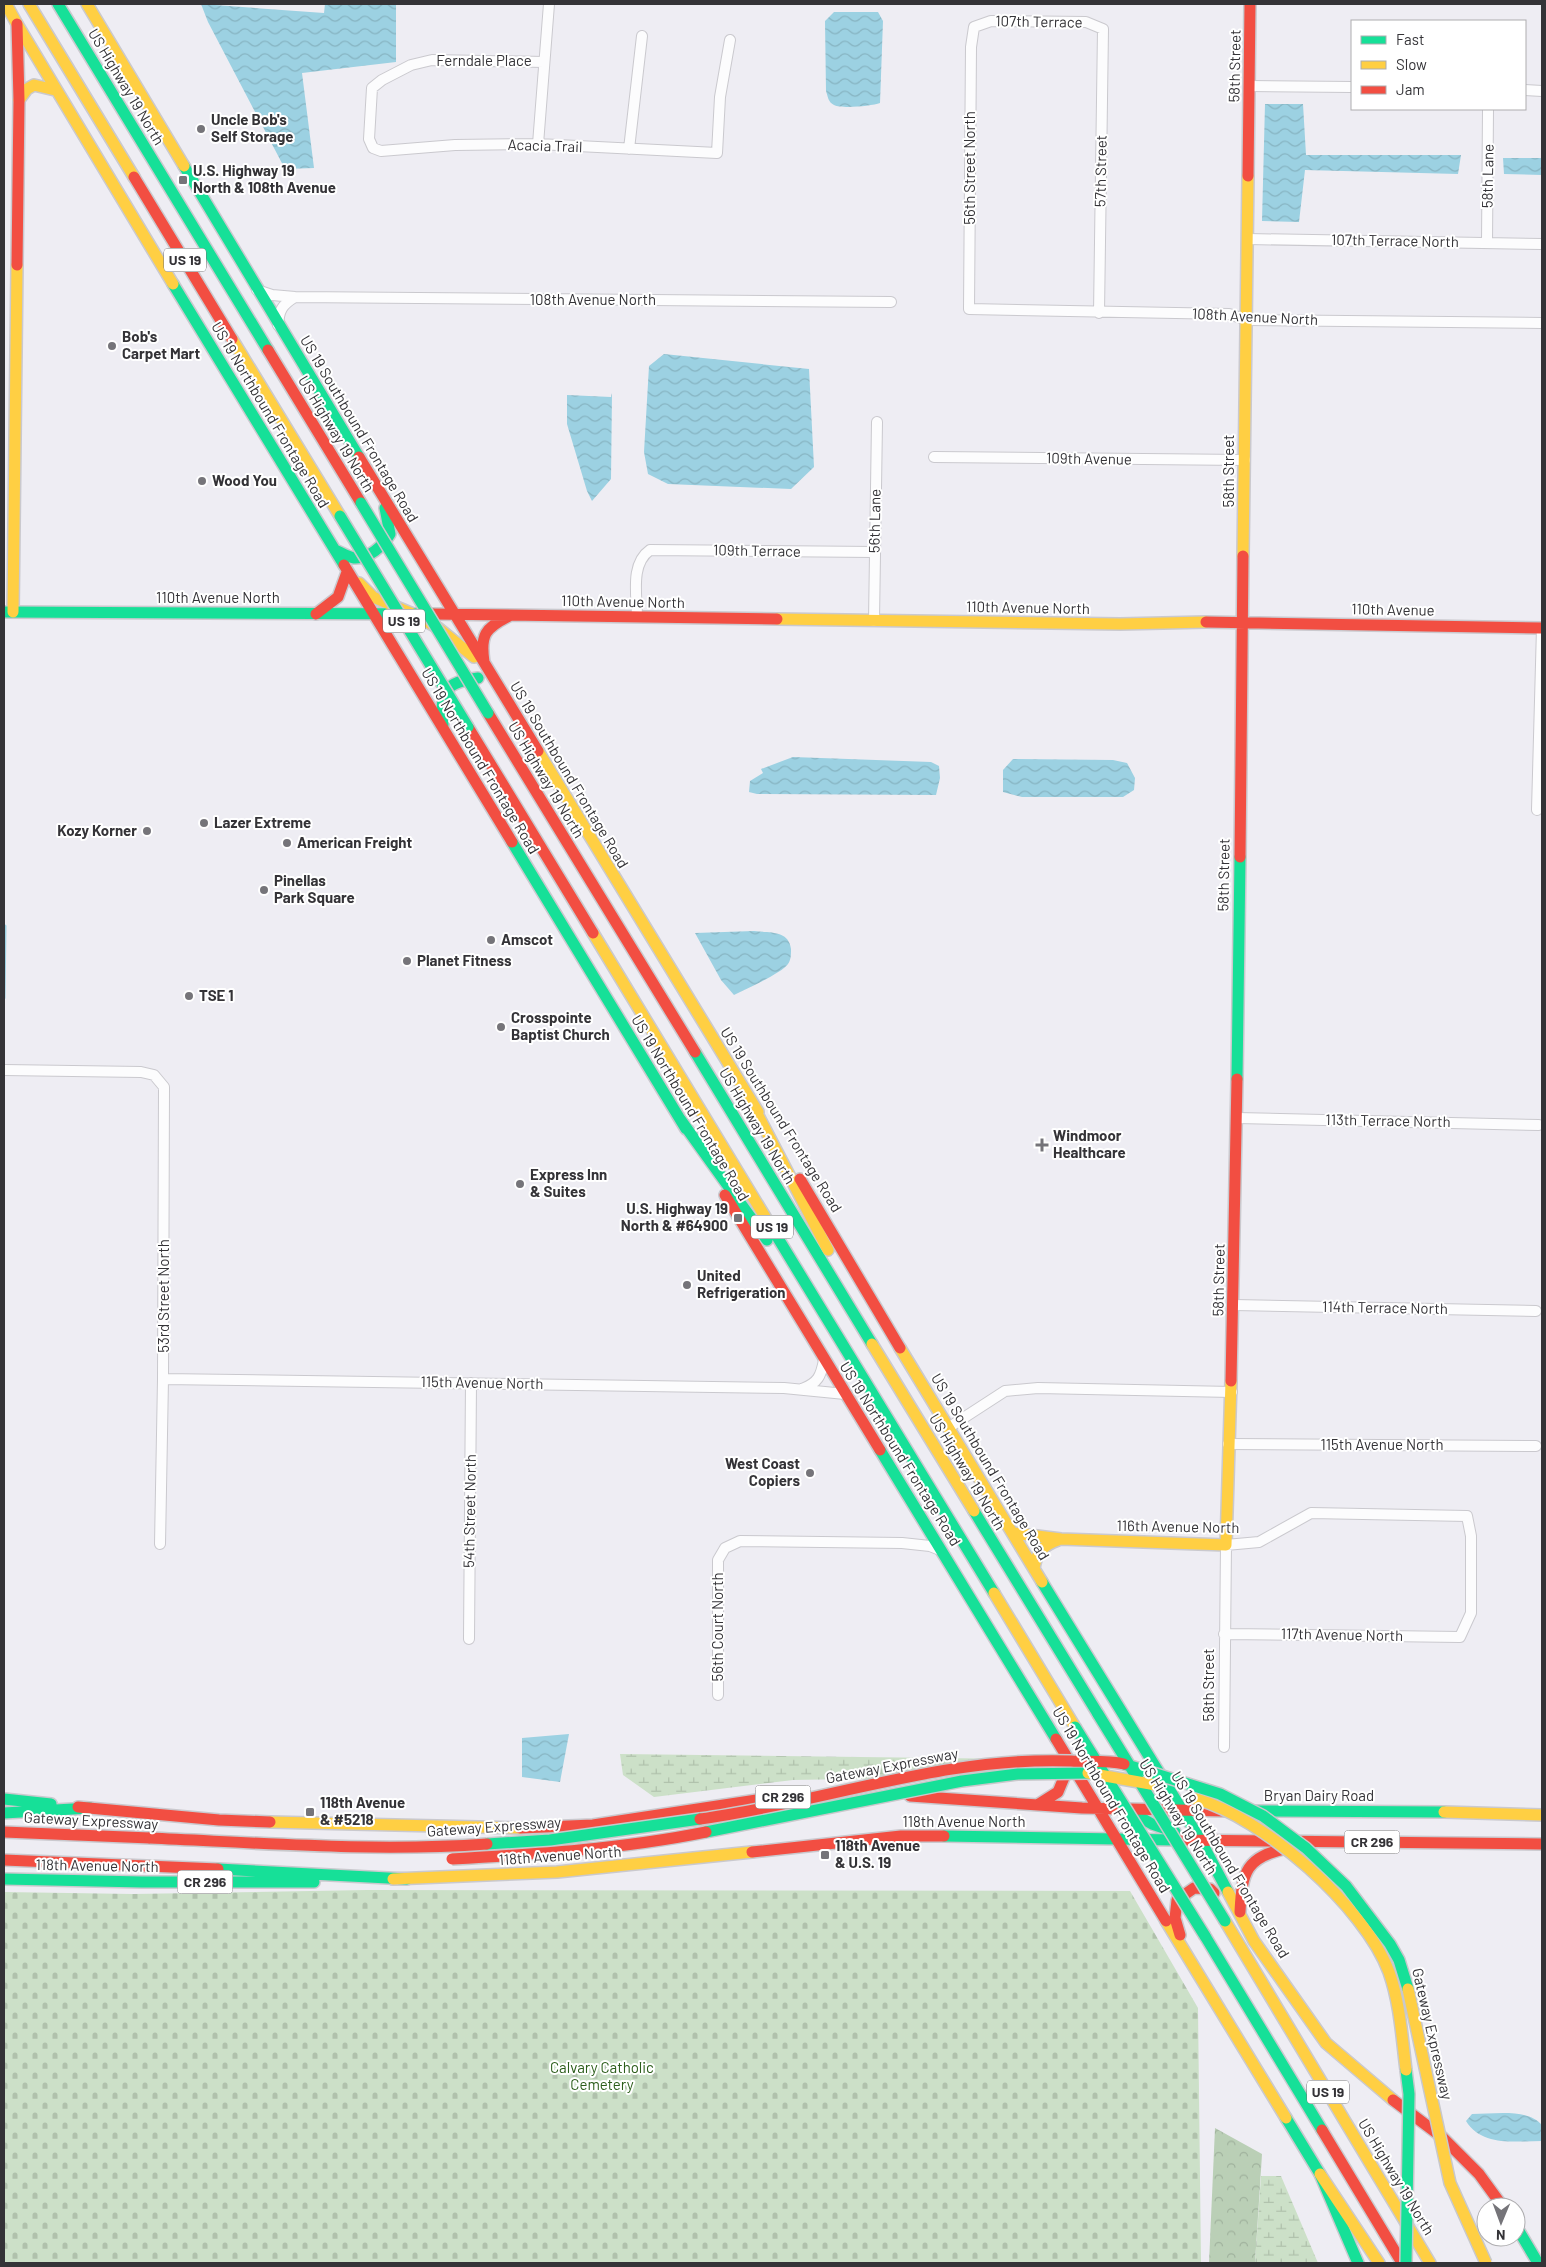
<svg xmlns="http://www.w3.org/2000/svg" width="1546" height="2267" font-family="Barlow,sans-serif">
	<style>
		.forest { fill: url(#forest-crowns) }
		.wetland { fill: url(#wetland-marsh) }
		.cemetery { fill: url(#cemetery-stones) }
		.water { fill: url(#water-waves) }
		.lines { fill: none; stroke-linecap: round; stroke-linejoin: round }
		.stream { stroke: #9cd1e2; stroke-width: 3 }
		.street-casing { stroke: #cac9ce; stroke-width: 12 }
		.fast-casing { stroke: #cac9ce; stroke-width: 14 }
		.slow-casing { stroke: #cac9ce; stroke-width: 14 }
		.jam-casing { stroke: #cac9ce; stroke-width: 14 }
		.street { stroke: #fcfcfd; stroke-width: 10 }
		.fast { stroke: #16e098; stroke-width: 11 }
		.slow { stroke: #ffcf43; stroke-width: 11 }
		.jam { stroke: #f24e42; stroke-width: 11 }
		.fast-bridge-casing { stroke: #c8c8cb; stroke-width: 14; stroke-linecap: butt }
		.slow-bridge-casing { stroke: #c8c8cb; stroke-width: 14; stroke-linecap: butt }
		.jam-bridge-casing { stroke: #c8c8cb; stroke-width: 14; stroke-linecap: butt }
		.fast-bridge { stroke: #16e098; stroke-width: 11 }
		.slow-bridge { stroke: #ffcf43; stroke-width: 11 }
		.jam-bridge { stroke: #f24e42; stroke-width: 11 }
		.poi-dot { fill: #757479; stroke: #fff; stroke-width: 2 }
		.labels { text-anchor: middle; stroke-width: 4; stroke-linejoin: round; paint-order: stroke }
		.shield { fill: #fff; stroke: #717073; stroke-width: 1 }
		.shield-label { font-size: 14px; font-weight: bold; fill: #343337 }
		.street-label { font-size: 15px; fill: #343337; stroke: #fff }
		.poi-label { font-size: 15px; font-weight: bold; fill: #343337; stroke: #fff; text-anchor: start }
		.park-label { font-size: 15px; fill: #2b5d1a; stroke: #fff }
	</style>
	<defs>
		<pattern id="forest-crowns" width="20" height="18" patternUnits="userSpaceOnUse" patternTransform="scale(1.25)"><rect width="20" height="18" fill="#bacfb6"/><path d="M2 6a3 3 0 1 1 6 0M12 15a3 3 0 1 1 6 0" fill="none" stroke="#a0b29d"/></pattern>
		<pattern id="wetland-marsh" width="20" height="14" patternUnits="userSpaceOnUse" patternTransform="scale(1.25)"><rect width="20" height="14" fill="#cce0c8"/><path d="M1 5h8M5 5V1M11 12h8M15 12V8" fill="none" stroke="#b0c1ac"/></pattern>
		<pattern id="cemetery-stones" width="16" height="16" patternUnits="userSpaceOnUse" patternTransform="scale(1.25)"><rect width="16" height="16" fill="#cce0c8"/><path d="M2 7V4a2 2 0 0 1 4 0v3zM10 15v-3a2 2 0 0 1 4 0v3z" fill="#b0c1ac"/></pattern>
		<pattern id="water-waves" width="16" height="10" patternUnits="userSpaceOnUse" patternTransform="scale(1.25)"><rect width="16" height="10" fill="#9cd1e2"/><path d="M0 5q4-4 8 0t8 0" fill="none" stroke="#87b4c2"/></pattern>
	</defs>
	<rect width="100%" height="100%" fill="#eeedf3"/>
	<path class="forest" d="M1215,2128l47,26 -7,109h-46z"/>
	<path class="wetland" d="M620,1754l403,5 -114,19 -116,2 -139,17 -31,-22z
		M1261,2176h20l37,87h-63z"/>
	<path class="cemetery" d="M367,1890l763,1 68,117 3,255h-1197v-371l129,2z"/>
	<path class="water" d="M201,4l123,9 1,-9h71v58l-94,11 12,95 -29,1 -77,-147z
		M834,12h44l5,9 -3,82c-8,3 -38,6 -46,2 -6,-3 -6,-8 -8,-14l-1,-70z
		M1265,104h38l3,51h155l-3,19 -153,-4 -6,52 -37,-1z
		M1503,158h39v17l-38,-1z
		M664,354l145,15 5,98 -23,22 -123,-5 -20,-10 -4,-22 5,-86z
		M612,393l-1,86 -19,22 -5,-10 -20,-67v-29l44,2z
		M793,757l138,5 8,4 1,12 -4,17 -179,-1 -8,-2 1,-11 13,-8 -2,-4z
		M1013,759l100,1 14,3 8,15 -1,12 -11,7h-101l-19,-5v-22z
		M754,931c15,2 35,-1 37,18 0,6 0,11 -3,15 -6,9 -42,25 -54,31l-13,-15 -26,-47z
		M569,1734l-9,48 -38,-5v-39z
		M1472,2114c22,0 55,-6 70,11v16c-26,0 -60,6 -76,-20z"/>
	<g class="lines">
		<path class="stream" d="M4,998l1,-72"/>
		<g class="street-casing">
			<path id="street" d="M544,62l-112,-2 -21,5 -29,15 -10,8 -3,51 4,9 8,3 74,-6 83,-1 179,9 3,-56 10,-57
				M1249,86l103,1
				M1525,90l17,1
				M538,144l11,-140
				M629,149l13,-113
				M1248,239l294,5
				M1487,243l1,-134
				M257,290l15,5 23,2 596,5
				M1099,313l4,-284 -17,-7 -95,-1 -17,6 -3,20 -2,262 260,5 18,6 295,3
				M278,325c1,-15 4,-20 17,-28
				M934,457l311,3
				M637,617c0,-22 -7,-53 13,-67l225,2
				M874,621l3,-199
				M1537,810l5,-182
				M4,1070l137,2 13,3 10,12 -1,292 -3,165
				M1237,1118l302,7
				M1234,1305l302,6
				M163,1379l621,9 61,6
				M802,1389c16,-6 19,-13 22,-29
				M948,1428l57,-37 33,-3 194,4
				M1228,1444l308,2
				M1224,1634l236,3 11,-24v-77l-4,-20 -156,-3 -52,29 -33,3 -2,202
				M469,1639l2,-256
				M718,1695v-135l7,-12 15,-7 162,2 28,3 10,4"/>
		</g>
		<g class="fast-casing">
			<path id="fast" d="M58,4l210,346
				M184,166l175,291
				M173,284l171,281
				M335,550c5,2 13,7 19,8 15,1 29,-12 36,-24l-5,-26
				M4,612l429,2
				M443,725c-3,-33 1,-43 35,-47
				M512,842l174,287
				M695,1052l177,292
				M1237,1079l3,-222
				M680,1119l87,121
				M773,1230l221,363
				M880,1450l176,289
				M974,1511l124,203
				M1042,1582l159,259 27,51
				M4,1799l47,5
				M1129,1811l23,13 23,8
				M1252,1811l192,1
				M4,1813l86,-5
				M944,1836l230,4
				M218,1869l189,10
				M4,1879l138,3h172
				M1205,1936l117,194
				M1286,2118l34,56 38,89
				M1516,2226l22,37"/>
		</g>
		<g class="slow-casing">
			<path id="slow" d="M6,4l11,20
				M29,4l105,173
				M87,4l97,162
				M17,24l156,260
				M19,100l8,-11 7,-4 21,5
				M232,339l108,177
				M1243,556l5,-380
				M359,583l14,14 40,17 25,14 36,29
				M13,612l4,-347
				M777,619l343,5 86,-2
				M538,751l220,361
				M593,933l180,297
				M751,1102l77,148
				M872,1344l102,167
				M900,1348l142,234
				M1013,1533l48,6 165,6 5,-164
				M1034,1569c2,-16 9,-24 24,-29
				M994,1593l81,134
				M1444,1812l98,3
				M270,1822l250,6
				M393,1879l164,-7 195,-20
				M1228,1892l26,49 72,102 67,57
				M1166,1921l120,197
				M1225,1921l205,342
				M1320,2174l59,89"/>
		</g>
		<g class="jam-casing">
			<path id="jam" d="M17,24l2,76 -2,165
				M1248,176l2,-172
				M134,177l98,162
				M268,350l93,153
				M359,457l179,294
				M344,565l168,277
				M316,614l22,-17 9,-25
				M433,614l344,5
				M1206,622l336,6
				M484,662c-4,-27 1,-34 25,-46
				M488,713l207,339
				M468,727l125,206
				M1240,857l3,-301
				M800,1179l100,169
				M725,1195l155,255
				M1231,1381l6,-302
				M1056,1739l110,182
				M910,1796l172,12 143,3
				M1039,1804l19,-12 12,-29
				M78,1807l141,13 51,2
				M520,1828l73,-3 183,-28
				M4,1832l146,6
				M1174,1840l368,4
				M752,1852l149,-16h43
				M4,1860l214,9
				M1240,1912c2,-41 6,-55 48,-64
				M1180,1935l-5,-17 2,-18 17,-12 16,1 4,4
				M1393,2100l49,37 37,37 24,33
				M1322,2130l80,133"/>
		</g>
		<use href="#street" class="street"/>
		<use href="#fast" class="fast"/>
		<use href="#slow" class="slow"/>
		<use href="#jam" class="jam"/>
		<g class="fast-bridge-casing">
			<path id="fast-bridge" d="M361,503l127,210
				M340,516l128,211
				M1098,1714l127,207
				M1075,1727l130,209
				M1124,1764l96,30 43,22 43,32 40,38 44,58 9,16 9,29
				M706,1832l256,-51 56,-7 70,-1
				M487,1844l63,-4 150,-21
				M1406,2070l3,24 -3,169"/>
		</g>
		<g class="slow-bridge-casing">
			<path id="slow-bridge" d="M1088,1773l68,12
				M1196,1799c67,18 169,108 193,173 11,31 13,66 17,98
				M1408,1989l42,194 36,80"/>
		</g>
		<g class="jam-bridge-casing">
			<path id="jam-bridge" d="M700,1819c124,-17 245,-63 371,-58 17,1 37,-1 53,3
				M150,1838c112,5 225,14 337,6
				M452,1859c85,-5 170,-10 254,-27"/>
		</g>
		<use href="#fast-bridge" class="fast-bridge"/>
		<use href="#slow-bridge" class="slow-bridge"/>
		<use href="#jam-bridge" class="jam-bridge"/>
	</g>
	<g class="poi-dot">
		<circle cx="201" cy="129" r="5"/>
		<rect x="178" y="175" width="10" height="10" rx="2.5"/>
		<circle cx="112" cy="346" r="5"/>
		<circle cx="202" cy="481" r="5"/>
		<circle cx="204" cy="823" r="5"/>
		<circle cx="147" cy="831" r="5"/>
		<circle cx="287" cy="843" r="5"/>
		<circle cx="264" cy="890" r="5"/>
		<circle cx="491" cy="940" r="5"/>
		<circle cx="407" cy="961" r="5"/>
		<circle cx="189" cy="996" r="5"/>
		<circle cx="501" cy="1027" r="5"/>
		<path d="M1039.5 1137.5h5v5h5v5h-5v5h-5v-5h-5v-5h5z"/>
		<circle cx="520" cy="1184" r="5"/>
		<rect x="733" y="1213" width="10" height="10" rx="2.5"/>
		<circle cx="687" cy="1285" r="5"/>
		<circle cx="810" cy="1473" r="5"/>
		<rect x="305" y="1807" width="10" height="10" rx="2.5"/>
		<rect x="820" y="1850" width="10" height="10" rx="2.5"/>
	</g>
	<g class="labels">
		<g class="shield">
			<rect x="164" y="248.5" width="42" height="23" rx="4"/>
			<rect x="383" y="609.5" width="42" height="23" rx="4"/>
			<rect x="751" y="1215.5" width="42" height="23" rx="4"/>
			<rect x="755.5" y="1785.5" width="55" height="23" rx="4"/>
			<rect x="1344.5" y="1830.5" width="55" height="23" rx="4"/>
			<rect x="177.5" y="1870.5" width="55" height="23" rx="4"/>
			<rect x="1307" y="2080.5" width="42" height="23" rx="4"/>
		</g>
		<g class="shield-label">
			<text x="185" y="265">US 19</text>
			<text x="404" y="626">US 19</text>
			<text x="772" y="1232">US 19</text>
			<text x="783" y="1802">CR 296</text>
			<text x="1372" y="1847">CR 296</text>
			<text x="205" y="1887">CR 296</text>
			<text x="1328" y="2097">US 19</text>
		</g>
		<g class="street-label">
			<text transform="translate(1039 22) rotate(1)" y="5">107th Terrace</text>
			<text x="484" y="66">Ferndale Place</text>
			<text transform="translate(1235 66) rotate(-89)" y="5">58th Street</text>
			<text transform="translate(126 87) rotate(59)" y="5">US Highway 19 North</text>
			<text transform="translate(545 146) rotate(2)" y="5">Acacia Trail</text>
			<text transform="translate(970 168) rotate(-90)" y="5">56th Street North</text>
			<text transform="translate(1101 171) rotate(-89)" y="5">57th Street</text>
			<text transform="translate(1488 176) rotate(-89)" y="5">58th Lane</text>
			<text transform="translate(1395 241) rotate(1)" y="5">107th Terrace North</text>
			<text x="593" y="305">108th Avenue North</text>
			<text transform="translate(1255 317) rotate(3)" y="5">108th Avenue North</text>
			<text transform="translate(270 415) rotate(59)" y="5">US 19 Northbound Frontage Road</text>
			<text transform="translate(359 429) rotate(59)" y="5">US 19 Southbound Frontage Road</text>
			<text transform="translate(336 434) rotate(59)" y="5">US Highway 19 North</text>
			<text transform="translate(1089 459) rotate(1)" y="5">109th Avenue</text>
			<text transform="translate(1229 471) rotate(-90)" y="5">58th Street</text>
			<text transform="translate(875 521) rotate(-89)" y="5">56th Lane</text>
			<text transform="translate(757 551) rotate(1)" y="5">109th Terrace</text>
			<text x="218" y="603">110th Avenue North</text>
			<text transform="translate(623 602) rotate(1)" y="5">110th Avenue North</text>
			<text transform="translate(1028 608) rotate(1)" y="5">110th Avenue North</text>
			<text transform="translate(1393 610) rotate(1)" y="5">110th Avenue</text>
			<text transform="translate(480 761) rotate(59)" y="5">US 19 Northbound Frontage Road</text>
			<text transform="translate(569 775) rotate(59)" y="5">US 19 Southbound Frontage Road</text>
			<text transform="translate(546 780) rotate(59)" y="5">US Highway 19 North</text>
			<text transform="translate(1224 875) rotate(-89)" y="5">58th Street</text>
			<text transform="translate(690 1108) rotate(59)" y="5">US 19 Northbound Frontage Road</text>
			<text transform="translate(781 1120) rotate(58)" y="5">US 19 Southbound Frontage Road</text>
			<text transform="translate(1388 1121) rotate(1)" y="5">113th Terrace North</text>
			<text transform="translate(757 1126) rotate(59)" y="5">US Highway 19 North</text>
			<text transform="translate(1219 1280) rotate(-89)" y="5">58th Street</text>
			<text transform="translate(164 1296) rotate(-90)" y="5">53rd Street North</text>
			<text transform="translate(1385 1308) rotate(1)" y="5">114th Terrace North</text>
			<text transform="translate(482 1383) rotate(1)" y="5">115th Avenue North</text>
			<text x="1382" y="1450">115th Avenue North</text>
			<text transform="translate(900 1454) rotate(58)" y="5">US 19 Northbound Frontage Road</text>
			<text transform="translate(990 1467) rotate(59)" y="5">US 19 Southbound Frontage Road</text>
			<text transform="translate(967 1472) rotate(59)" y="5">US Highway 19 North</text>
			<text transform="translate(470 1511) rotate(-89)" y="5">54th Street North</text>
			<text transform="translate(1178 1527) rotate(1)" y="5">116th Avenue North</text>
			<text transform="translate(718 1627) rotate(-90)" y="5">56th Court North</text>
			<text transform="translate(1342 1635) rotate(1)" y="5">117th Avenue North</text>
			<text transform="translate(1209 1685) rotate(-90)" y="5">58th Street</text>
			<text transform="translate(892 1766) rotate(-11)" y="5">Gateway Expressway</text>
			<text x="1319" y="1801">Bryan Dairy Road</text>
			<text transform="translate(1111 1800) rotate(59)" y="5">US 19 Northbound Frontage Road</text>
			<text transform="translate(1178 1817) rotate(58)" y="5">US Highway 19 North</text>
			<text transform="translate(91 1821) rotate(3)" y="5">Gateway Expressway</text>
			<text x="964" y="1827">118th Avenue North</text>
			<text transform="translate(494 1827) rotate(-4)" y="5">Gateway Expressway</text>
			<text transform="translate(560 1856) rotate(-4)" y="5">118th Avenue North</text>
			<text transform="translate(1230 1865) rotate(59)" y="5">US 19 Southbound Frontage Road</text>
			<text transform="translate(97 1866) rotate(1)" y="5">118th Avenue North</text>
			<text transform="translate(1432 2034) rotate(77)" y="5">Gateway Expressway</text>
			<text transform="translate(1396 2177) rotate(59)" y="5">US Highway 19 North</text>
		</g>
		<g class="poi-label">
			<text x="211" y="125">Uncle Bob's<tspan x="211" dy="17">Self Storage</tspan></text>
			<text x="193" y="176">U.S. Highway 19<tspan x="193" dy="17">North &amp; 108th Avenue</tspan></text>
			<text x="122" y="342">Bob's<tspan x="122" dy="17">Carpet Mart</tspan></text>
			<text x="212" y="486">Wood You</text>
			<text x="214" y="828">Lazer Extreme</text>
			<text x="137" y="836" text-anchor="end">Kozy Korner</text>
			<text x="297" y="848">American Freight</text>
			<text x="274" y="886">Pinellas<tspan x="274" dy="17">Park Square</tspan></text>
			<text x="501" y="945">Amscot</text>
			<text x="417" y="966">Planet Fitness</text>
			<text x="199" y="1001">TSE 1</text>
			<text x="511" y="1023">Crosspointe<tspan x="511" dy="17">Baptist Church</tspan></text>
			<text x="1053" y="1141">Windmoor<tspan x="1053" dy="17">Healthcare</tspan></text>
			<text x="530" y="1180">Express Inn<tspan x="530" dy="17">&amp; Suites</tspan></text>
			<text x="728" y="1214" text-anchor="end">U.S. Highway 19<tspan x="728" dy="17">North &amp; #64900</tspan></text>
			<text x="697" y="1281">United<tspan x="697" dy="17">Refrigeration</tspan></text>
			<text x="800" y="1469" text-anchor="end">West Coast<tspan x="800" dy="17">Copiers</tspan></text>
			<text x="320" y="1808">118th Avenue<tspan x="320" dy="17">&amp; #5218</tspan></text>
			<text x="835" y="1851">118th Avenue<tspan x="835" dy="17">&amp; U.S. 19</tspan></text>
		</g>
		<g class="park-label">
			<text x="602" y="2073">Calvary Catholic<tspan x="602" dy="17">Cemetery</tspan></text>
		</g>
	</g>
	<rect width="1546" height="2267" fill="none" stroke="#343337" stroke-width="10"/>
	<rect x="1351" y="20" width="175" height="90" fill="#ffffff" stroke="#aeadaf"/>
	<rect x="1361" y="36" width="25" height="8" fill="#16e098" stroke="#aeadaf"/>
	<text x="1396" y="45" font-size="15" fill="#343337">Fast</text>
	<rect x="1361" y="61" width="25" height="8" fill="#ffcf43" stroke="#aeadaf"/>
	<text x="1396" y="70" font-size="15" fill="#343337">Slow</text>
	<rect x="1361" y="86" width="25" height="8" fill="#f24e42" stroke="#aeadaf"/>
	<text x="1396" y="95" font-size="15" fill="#343337">Jam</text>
	<g transform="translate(1501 2222) rotate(181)"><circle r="24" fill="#ffffff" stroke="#aeadaf"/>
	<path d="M0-4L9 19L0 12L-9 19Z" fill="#757479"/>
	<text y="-8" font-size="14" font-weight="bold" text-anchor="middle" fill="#343337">N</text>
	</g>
</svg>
